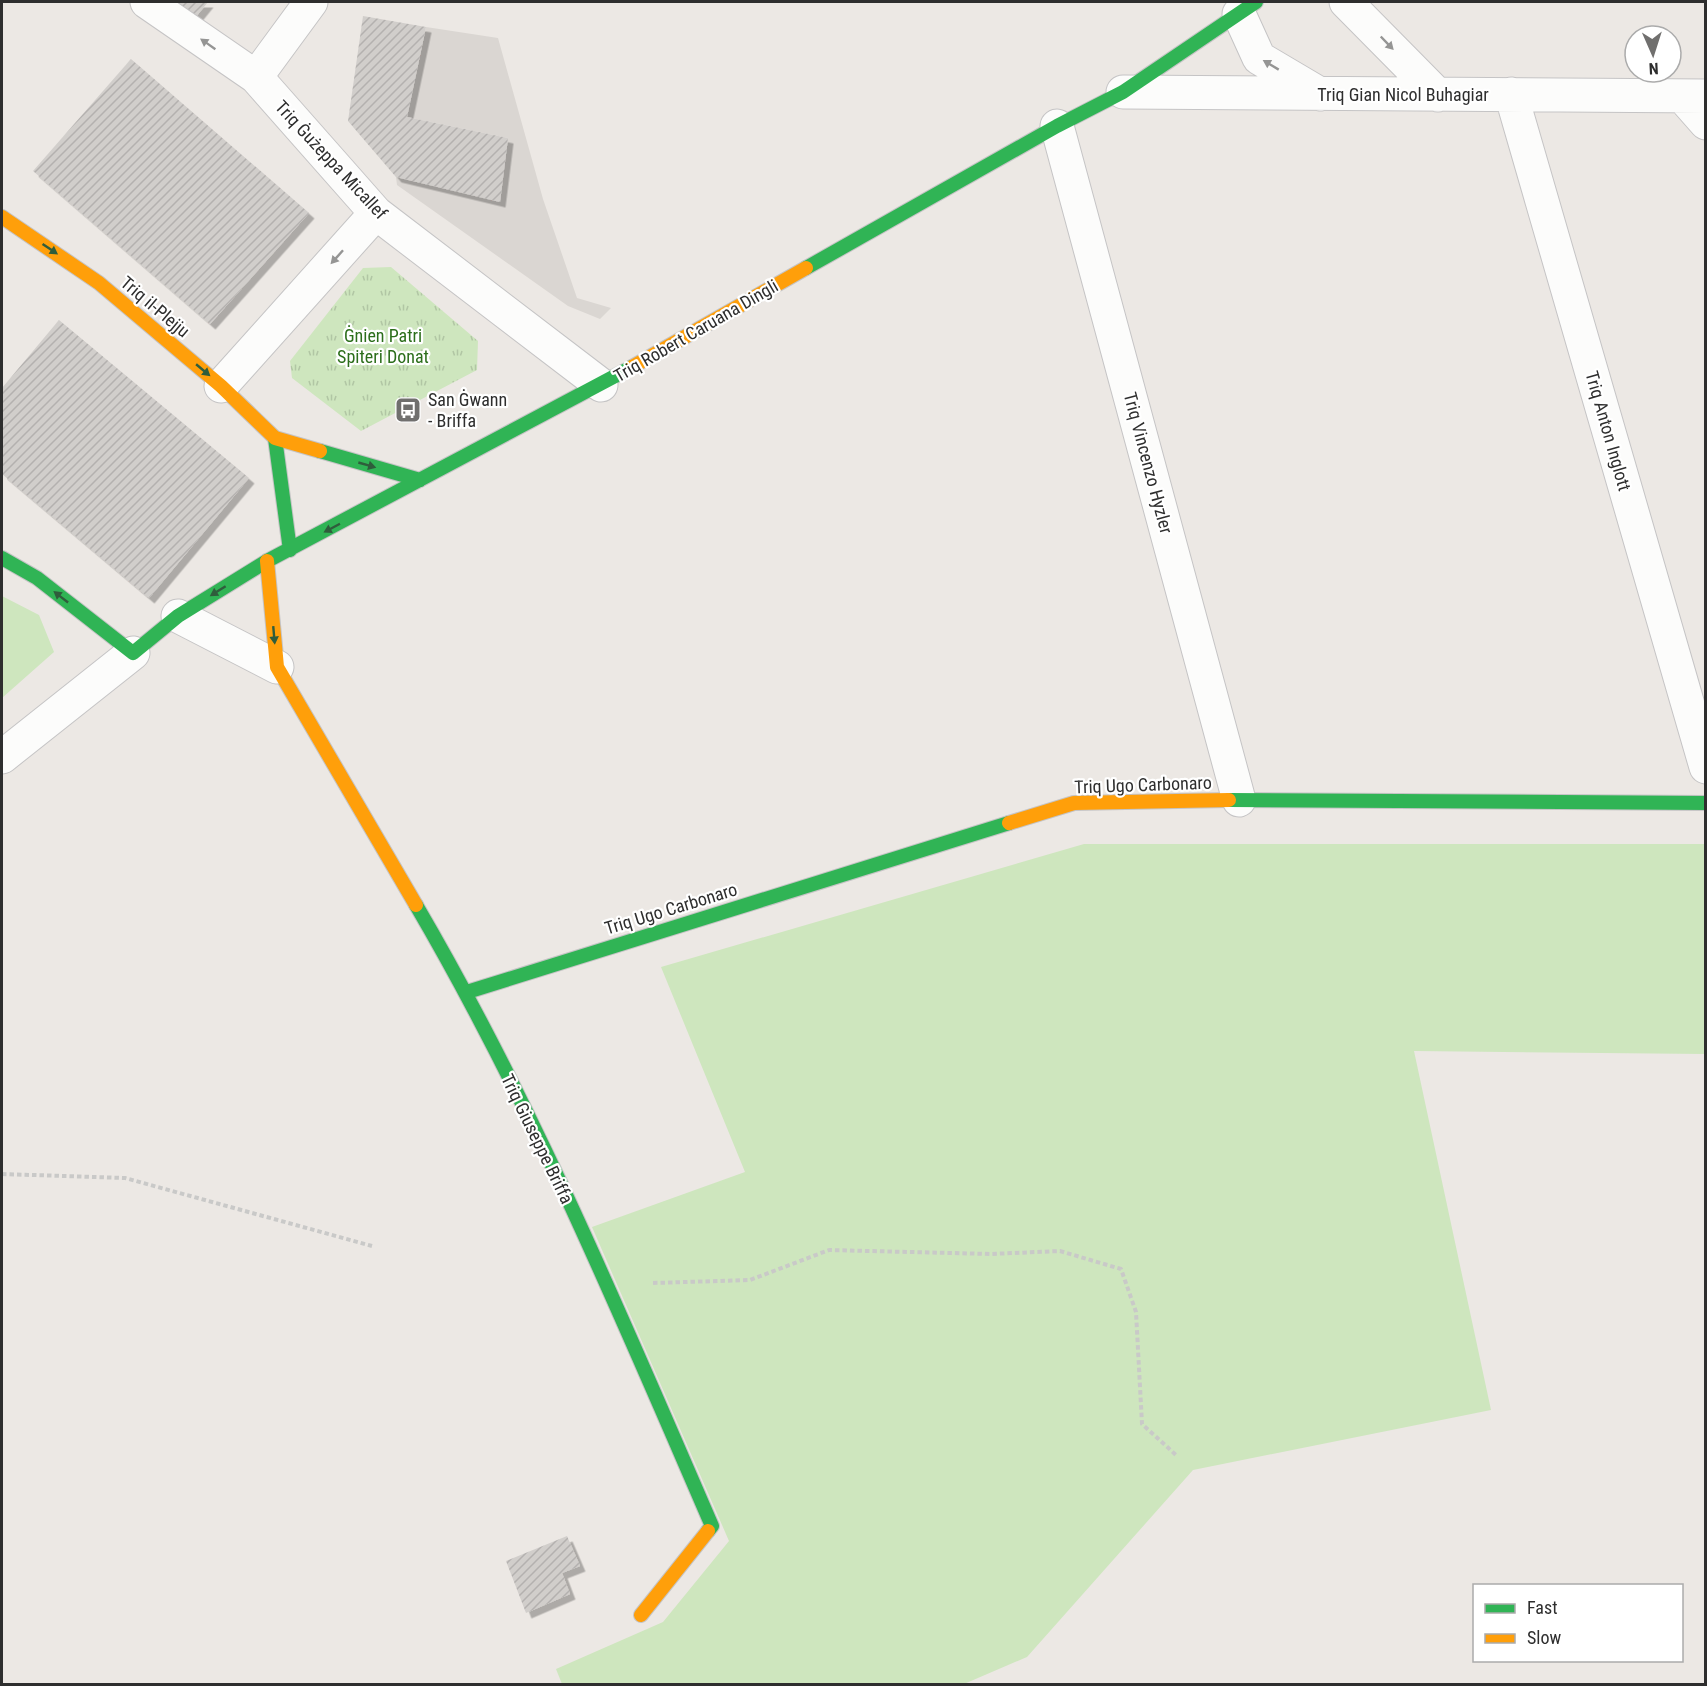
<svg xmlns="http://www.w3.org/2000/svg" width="1707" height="1686" font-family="'Roboto Condensed',sans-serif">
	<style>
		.grass { fill: #cee6be }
		.park { fill: url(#park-tufts) }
		.plaza { fill: #dad6d2 }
		.building { fill: url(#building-hatch); filter: url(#shadow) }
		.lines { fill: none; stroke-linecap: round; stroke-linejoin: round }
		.street-casing { stroke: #c5c4c5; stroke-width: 35 }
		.fast-casing { stroke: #c5c4c5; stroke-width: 16 }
		.slow-casing { stroke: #c5c4c5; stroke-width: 16 }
		.path { stroke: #c9c9c8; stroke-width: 4; stroke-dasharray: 4.5 3; stroke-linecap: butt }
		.street { stroke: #fcfcfb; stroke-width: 33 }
		.fast { stroke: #30b455; stroke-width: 14 }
		.slow { stroke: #ff9f0a; stroke-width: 14 }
		.oneway { fill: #959594 }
		.oneway2 { fill: #2f5d3c }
		.labels { text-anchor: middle; stroke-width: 4.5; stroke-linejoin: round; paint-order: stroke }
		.street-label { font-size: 18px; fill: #2e2e2e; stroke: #fff }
		.park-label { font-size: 18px; fill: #2c6e1b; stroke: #fff }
		.poi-label { font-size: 18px; fill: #2e2e2e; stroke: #fff; text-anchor: start }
	</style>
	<defs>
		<pattern id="park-tufts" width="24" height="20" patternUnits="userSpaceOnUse" patternTransform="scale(1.5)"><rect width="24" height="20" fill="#cee6be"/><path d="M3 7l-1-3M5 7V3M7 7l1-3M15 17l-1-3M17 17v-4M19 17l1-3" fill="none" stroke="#b1c6a4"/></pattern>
		<pattern id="building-hatch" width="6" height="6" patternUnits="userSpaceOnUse" patternTransform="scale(1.5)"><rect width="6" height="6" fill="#d1cecb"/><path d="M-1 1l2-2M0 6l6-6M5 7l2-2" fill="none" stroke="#b4b1af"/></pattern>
		<filter id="shadow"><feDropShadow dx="5.5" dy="5.5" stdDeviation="0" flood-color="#0004"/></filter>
	</defs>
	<rect width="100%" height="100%" fill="#ece8e4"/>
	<path class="grass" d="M2,596l37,19 15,37 -52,46z
		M1084,844h621v210l-291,-3 77,359 -298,60 -166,187 -63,27h-402l-6,-15 107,-47 66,-81 -137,-314 153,-55 -84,-205z"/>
	<path class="park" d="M391,267l87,74 -1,29 -116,61 -69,-53 -2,-17 73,-93z"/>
	<path class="plaza" d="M426,27l72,11 45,161 34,99 34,10 -11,11 -32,-13 -171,-121 -1,-8 104,24 8,-63 -101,-21z"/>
	<path class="building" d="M175,2h33l-13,16z
		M363,16l63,11 -19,90 101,21 -8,64 -104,-25 -48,-56z
		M131,59l178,154 -99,111 -177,-153z
		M59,320l190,158 -100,120 -147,-124v-86z
		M567,1536l13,30 -18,7 8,21 -44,19 -20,-52z"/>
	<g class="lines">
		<g class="street-casing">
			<path id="street" d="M147,2l109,75 120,136 225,172
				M1346,2l92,93
				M1239,14l20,44 61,36
				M256,77l55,-75
				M1123,92l583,4
				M1511,94l195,673
				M1684,98l22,25
				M1057,126l182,674
				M221,386l155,-173
				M178,616l99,51
				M2,757l131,-104"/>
		</g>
		<g class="fast-casing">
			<path id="fast" d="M806,268l251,-142 66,-34 133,-90
				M275,438l15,112
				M320,451l100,29
				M2,558l35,20 96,75 45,-37 89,-55 365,-194
				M1229,800l477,3
				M416,905c116,198 205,411 296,621l-4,5
				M467,992l542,-169"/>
		</g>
		<g class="slow-casing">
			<path id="slow" d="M2,217l97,66 122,103 54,52 45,13
				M632,367l174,-99
				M267,561l10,106 139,238
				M1009,823l65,-20 155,-3
				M641,1615l67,-84"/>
		</g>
		<path class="path" d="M2,1174l123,4 247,68
			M653,1283l97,-3 79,-30 162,4 69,-3 61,18 15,43 6,112 34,31"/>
		<use href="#street" class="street"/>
		<use href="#fast" class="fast"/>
		<use href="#slow" class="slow"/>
	</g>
	<defs><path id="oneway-solid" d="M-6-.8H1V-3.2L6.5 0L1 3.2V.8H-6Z" transform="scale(1.5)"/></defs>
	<g class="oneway">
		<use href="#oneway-solid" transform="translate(1387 43) rotate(46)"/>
		<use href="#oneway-solid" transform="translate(208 44) rotate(-145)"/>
		<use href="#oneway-solid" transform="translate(1271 65) rotate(-149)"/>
		<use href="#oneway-solid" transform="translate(337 257) rotate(132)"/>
	</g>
	<g class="oneway2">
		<use href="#oneway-solid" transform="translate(50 249) rotate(34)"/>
		<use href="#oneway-solid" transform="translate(203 370) rotate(40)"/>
		<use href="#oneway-solid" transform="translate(367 465) rotate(16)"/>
		<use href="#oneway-solid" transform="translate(332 528) rotate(152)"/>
		<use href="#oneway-solid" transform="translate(218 591) rotate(148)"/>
		<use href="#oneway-solid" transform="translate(61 597) rotate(-142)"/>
		<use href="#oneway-solid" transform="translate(274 635) rotate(85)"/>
	</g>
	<defs>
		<g id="bus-square" transform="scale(1.35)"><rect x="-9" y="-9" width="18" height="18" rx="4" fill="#706f6e" stroke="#fff"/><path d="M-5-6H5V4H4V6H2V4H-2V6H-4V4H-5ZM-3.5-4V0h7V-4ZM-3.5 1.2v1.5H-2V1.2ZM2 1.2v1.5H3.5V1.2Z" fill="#fff"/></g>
	</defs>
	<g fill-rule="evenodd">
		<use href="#bus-square" x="408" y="410"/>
	</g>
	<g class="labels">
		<g class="street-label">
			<text x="1403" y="101">Triq Gian Nicol Buhagiar</text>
			<text transform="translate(331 160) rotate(47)" y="6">Triq Ġużeppa Micallef</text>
			<text transform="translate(155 307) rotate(40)" y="6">Triq il-Plejju</text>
			<text transform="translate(696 331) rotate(-30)" y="6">Triq Robert Caruana Dingli</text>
			<text transform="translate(1608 431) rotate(74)" y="6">Triq Anton Inglott</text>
			<text transform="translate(1148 463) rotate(75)" y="6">Triq Vincenzo Hyzler</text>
			<text transform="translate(1143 785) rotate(-2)" y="6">Triq Ugo Carbonaro</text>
			<text transform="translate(671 909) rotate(-17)" y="6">Triq Ugo Carbonaro</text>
			<text transform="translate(537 1139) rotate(64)" y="6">Triq Giuseppe Briffa</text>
		</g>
		<g class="park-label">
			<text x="383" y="342">Ġnien Patri<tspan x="383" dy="21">Spiteri Donat</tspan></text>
		</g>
		<g class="poi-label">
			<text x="428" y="406">San Ġwann<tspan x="428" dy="21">- Briffa</tspan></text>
		</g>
	</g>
	<rect width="1707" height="1686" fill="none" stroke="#2e2e2e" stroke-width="6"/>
	<rect x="1473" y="1584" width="210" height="78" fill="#ffffff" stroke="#ababab" stroke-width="1.5"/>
	<rect x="1485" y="1604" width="30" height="9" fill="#30b455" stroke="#ababab" stroke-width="1.5"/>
	<text x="1527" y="1614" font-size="18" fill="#2e2e2e">Fast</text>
	<rect x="1485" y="1634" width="30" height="9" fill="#ff9f0a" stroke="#ababab" stroke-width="1.5"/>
	<text x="1527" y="1644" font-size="18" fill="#2e2e2e">Slow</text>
	<g transform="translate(1653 54) rotate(177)"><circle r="28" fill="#ffffff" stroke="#ababab" stroke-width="1.5"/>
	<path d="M0-4.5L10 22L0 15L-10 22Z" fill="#706f6e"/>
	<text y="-9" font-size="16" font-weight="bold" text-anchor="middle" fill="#2e2e2e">N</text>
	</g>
</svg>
